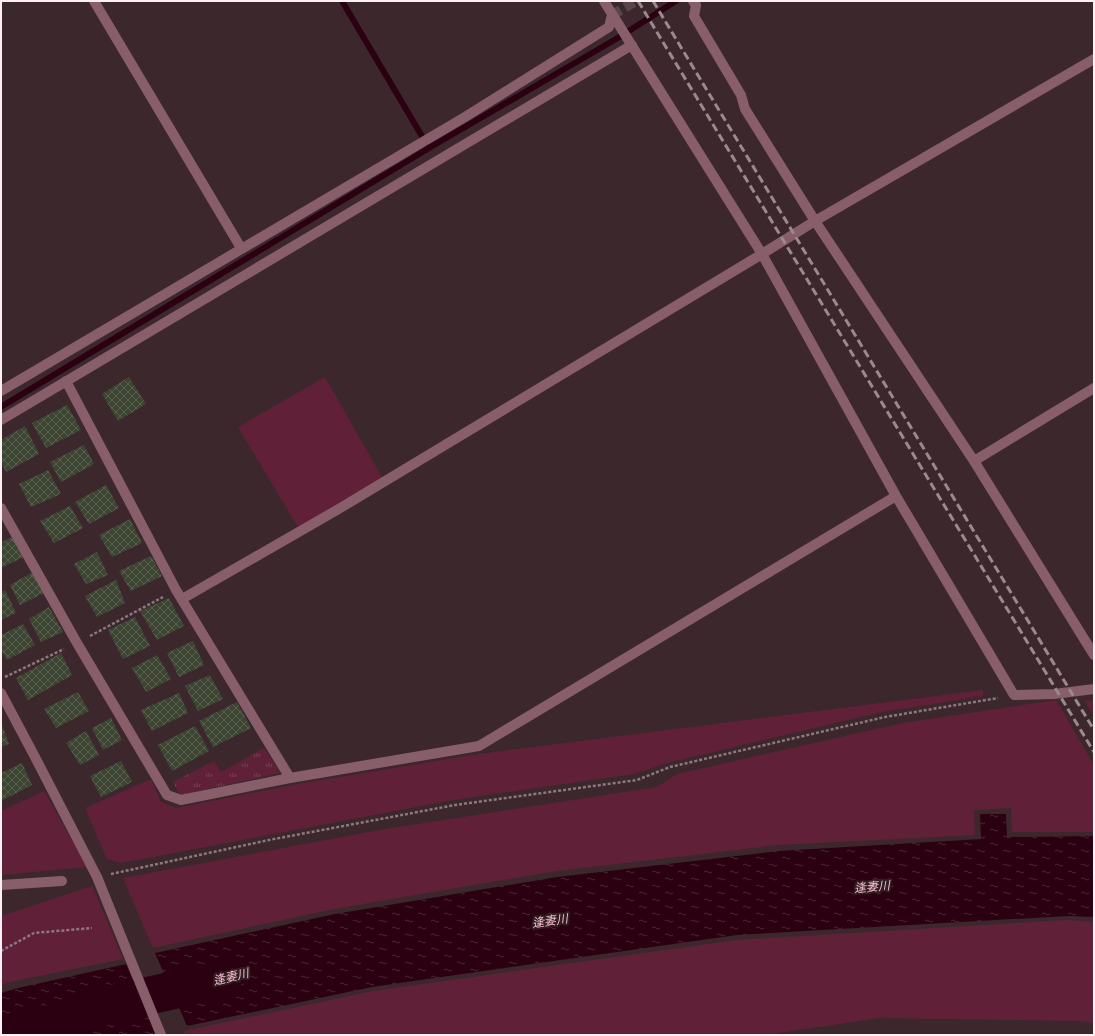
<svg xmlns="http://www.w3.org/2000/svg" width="1095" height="1036" font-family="'PT Sans','Noto Sans JP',sans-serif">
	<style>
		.grass { fill: #602138 }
		.park { fill: url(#park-tufts) }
		.water { fill: url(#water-ripples) }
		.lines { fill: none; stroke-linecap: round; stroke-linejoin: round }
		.stream { stroke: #2b0112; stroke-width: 6 }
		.river { stroke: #2b0112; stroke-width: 38 }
		.building { fill: url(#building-cross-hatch) }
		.minor-tunnel { stroke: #59454b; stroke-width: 10; stroke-dasharray: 10 5; stroke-linecap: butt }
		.path { stroke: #8b797e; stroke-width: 2.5; stroke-dasharray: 3 2; stroke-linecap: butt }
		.minor { stroke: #875e6a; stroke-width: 10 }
		.rail { stroke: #9b898e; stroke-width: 3; stroke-dasharray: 8 4; stroke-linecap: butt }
		.labels { text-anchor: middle; stroke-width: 4; stroke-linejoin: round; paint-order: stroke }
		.water-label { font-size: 12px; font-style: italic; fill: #f0bdcb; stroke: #321d23 }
	</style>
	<defs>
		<pattern id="park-tufts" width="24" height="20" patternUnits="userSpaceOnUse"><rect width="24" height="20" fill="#602138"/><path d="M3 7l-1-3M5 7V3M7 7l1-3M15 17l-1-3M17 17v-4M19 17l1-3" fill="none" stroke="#784255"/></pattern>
		<pattern id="water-ripples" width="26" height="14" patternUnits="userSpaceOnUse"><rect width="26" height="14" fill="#2b0112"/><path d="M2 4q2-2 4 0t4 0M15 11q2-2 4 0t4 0" fill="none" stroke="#4b2635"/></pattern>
		<pattern id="building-cross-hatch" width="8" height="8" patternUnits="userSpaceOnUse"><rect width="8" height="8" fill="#3c4532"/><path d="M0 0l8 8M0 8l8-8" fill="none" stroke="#596050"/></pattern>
	</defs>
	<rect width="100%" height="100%" fill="#3c272d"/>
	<path class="grass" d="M325,377l58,102 -85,48 -60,-100z
		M983,690v6l-101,16 -215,51 -33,11 -181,26 -332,63 -14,-4 -22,-51 66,-29 10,23 15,6 122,-24 181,-30z
		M1056,700l38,65v67h-82l-1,-24 -37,2 1,25 -197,10 -222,26 -222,38 -181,39 -30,-70 262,-49 272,-42 20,-13 226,-51z
		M1084,700l10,1v15z
		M44,791l43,76 -86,8v-64z
		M92,886l31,73 -109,22 -13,4v-69z
		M1067,920l27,2v101l-15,-2 -200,-3 -114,17h-580l-1,-4 189,-40 364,-51z"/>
	<path class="park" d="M264,748l16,25 -100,22 -7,-13 41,-21 7,11z"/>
	<path class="water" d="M980,814h26l1,23 87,-1v81l-26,-1 -331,19 -365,52 -185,39 -32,-73 180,-39 222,-37 221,-26 203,-12z
		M126,964l30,70 -3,1h-152v-42l17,-5z"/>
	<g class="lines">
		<path class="stream" d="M342,1l84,142
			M1,407l428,-259 187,-109 60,-38"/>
		<path class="river" d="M17,1035l95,-31 111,-25"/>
	</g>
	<path class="building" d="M129,377l17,27 -28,17 -16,-27z
		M67,405l14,25 -35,18 -14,-25z
		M25,426l14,28 -33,18 -5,-10v-22z
		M84,445l10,19 -33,18 -11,-20z
		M48,470l13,24 -30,13 -12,-23z
		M106,485l13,23 -30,16 -14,-22z
		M70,506l13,22 -29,15 -14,-22z
		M130,519l12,24 -30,14 -13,-22z
		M15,536l11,20 -25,12v-26z
		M97,552l11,23 -22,9 -12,-20z
		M151,556l11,20 -31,15 -12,-20z
		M33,572l11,21 -24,12 -10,-20z
		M116,580l9,23 -28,14 -12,-21z
		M5,590l11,23 -15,7v-28z
		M169,598l15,28 -27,14 -17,-29z
		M49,607l14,25 -22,10 -12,-23z
		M135,617l15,29 -27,13 -15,-29z
		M23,624l12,21 -28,15 -6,-10v-15z
		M193,641l11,24 -25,12 -12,-24z
		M61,653l11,22 -44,25 -12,-22z
		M157,655l14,24 -25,13 -14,-24z
		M210,675l13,24 -25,12 -13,-25z
		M78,692l11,19 -33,17 -12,-19z
		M179,693l9,20 -36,18 -11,-21z
		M237,702l14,26 -38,19 -14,-26z
		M111,718l11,22 -19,10 -11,-22z
		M1,722l8,22 -8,3z
		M195,726l14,25 -37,20 -14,-26z
		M86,731l13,24 -19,10 -14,-22z
		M121,761l11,21 -31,15 -11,-21z
		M22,763l10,22 -31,16v-28z"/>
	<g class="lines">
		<path class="minor-tunnel" d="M612,15l24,-14"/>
		<path class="path" d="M90,636l73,-39
			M5,677l59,-28
			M111,874l158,-34 186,-35 182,-25 33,-13 215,-50 113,-19
			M1,951l33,-18 58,-5"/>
		<path class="minor" d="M94,1l147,247
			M604,1l158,253 53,-33 279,-162
			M693,1l3,4 -2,11 47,79 4,14 70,112 159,240
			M66,381l110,209 114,188
			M1094,388l-120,73 120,194
			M1,391l464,-274 144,-90 3,-12
			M1,420l631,-375
			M1,508l76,135 90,152 14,5 109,-22 189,-32 417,-250
			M182,599l155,-89 425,-256 134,242 118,199 40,-1 40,-5
			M1,693l34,64 62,120 64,158
			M1,885l61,-4"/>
		<path class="rail" d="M638,1l456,751
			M653,1l441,729"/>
	</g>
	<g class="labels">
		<g class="water-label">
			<text transform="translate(872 887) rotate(-5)" y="4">逢妻川</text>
			<text transform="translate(550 921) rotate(-8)" y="4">逢妻川</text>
			<text transform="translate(231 977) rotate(-13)" y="4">逢妻川</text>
		</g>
	</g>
	<rect width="1095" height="1036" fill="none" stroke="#fff0f3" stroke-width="4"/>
</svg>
